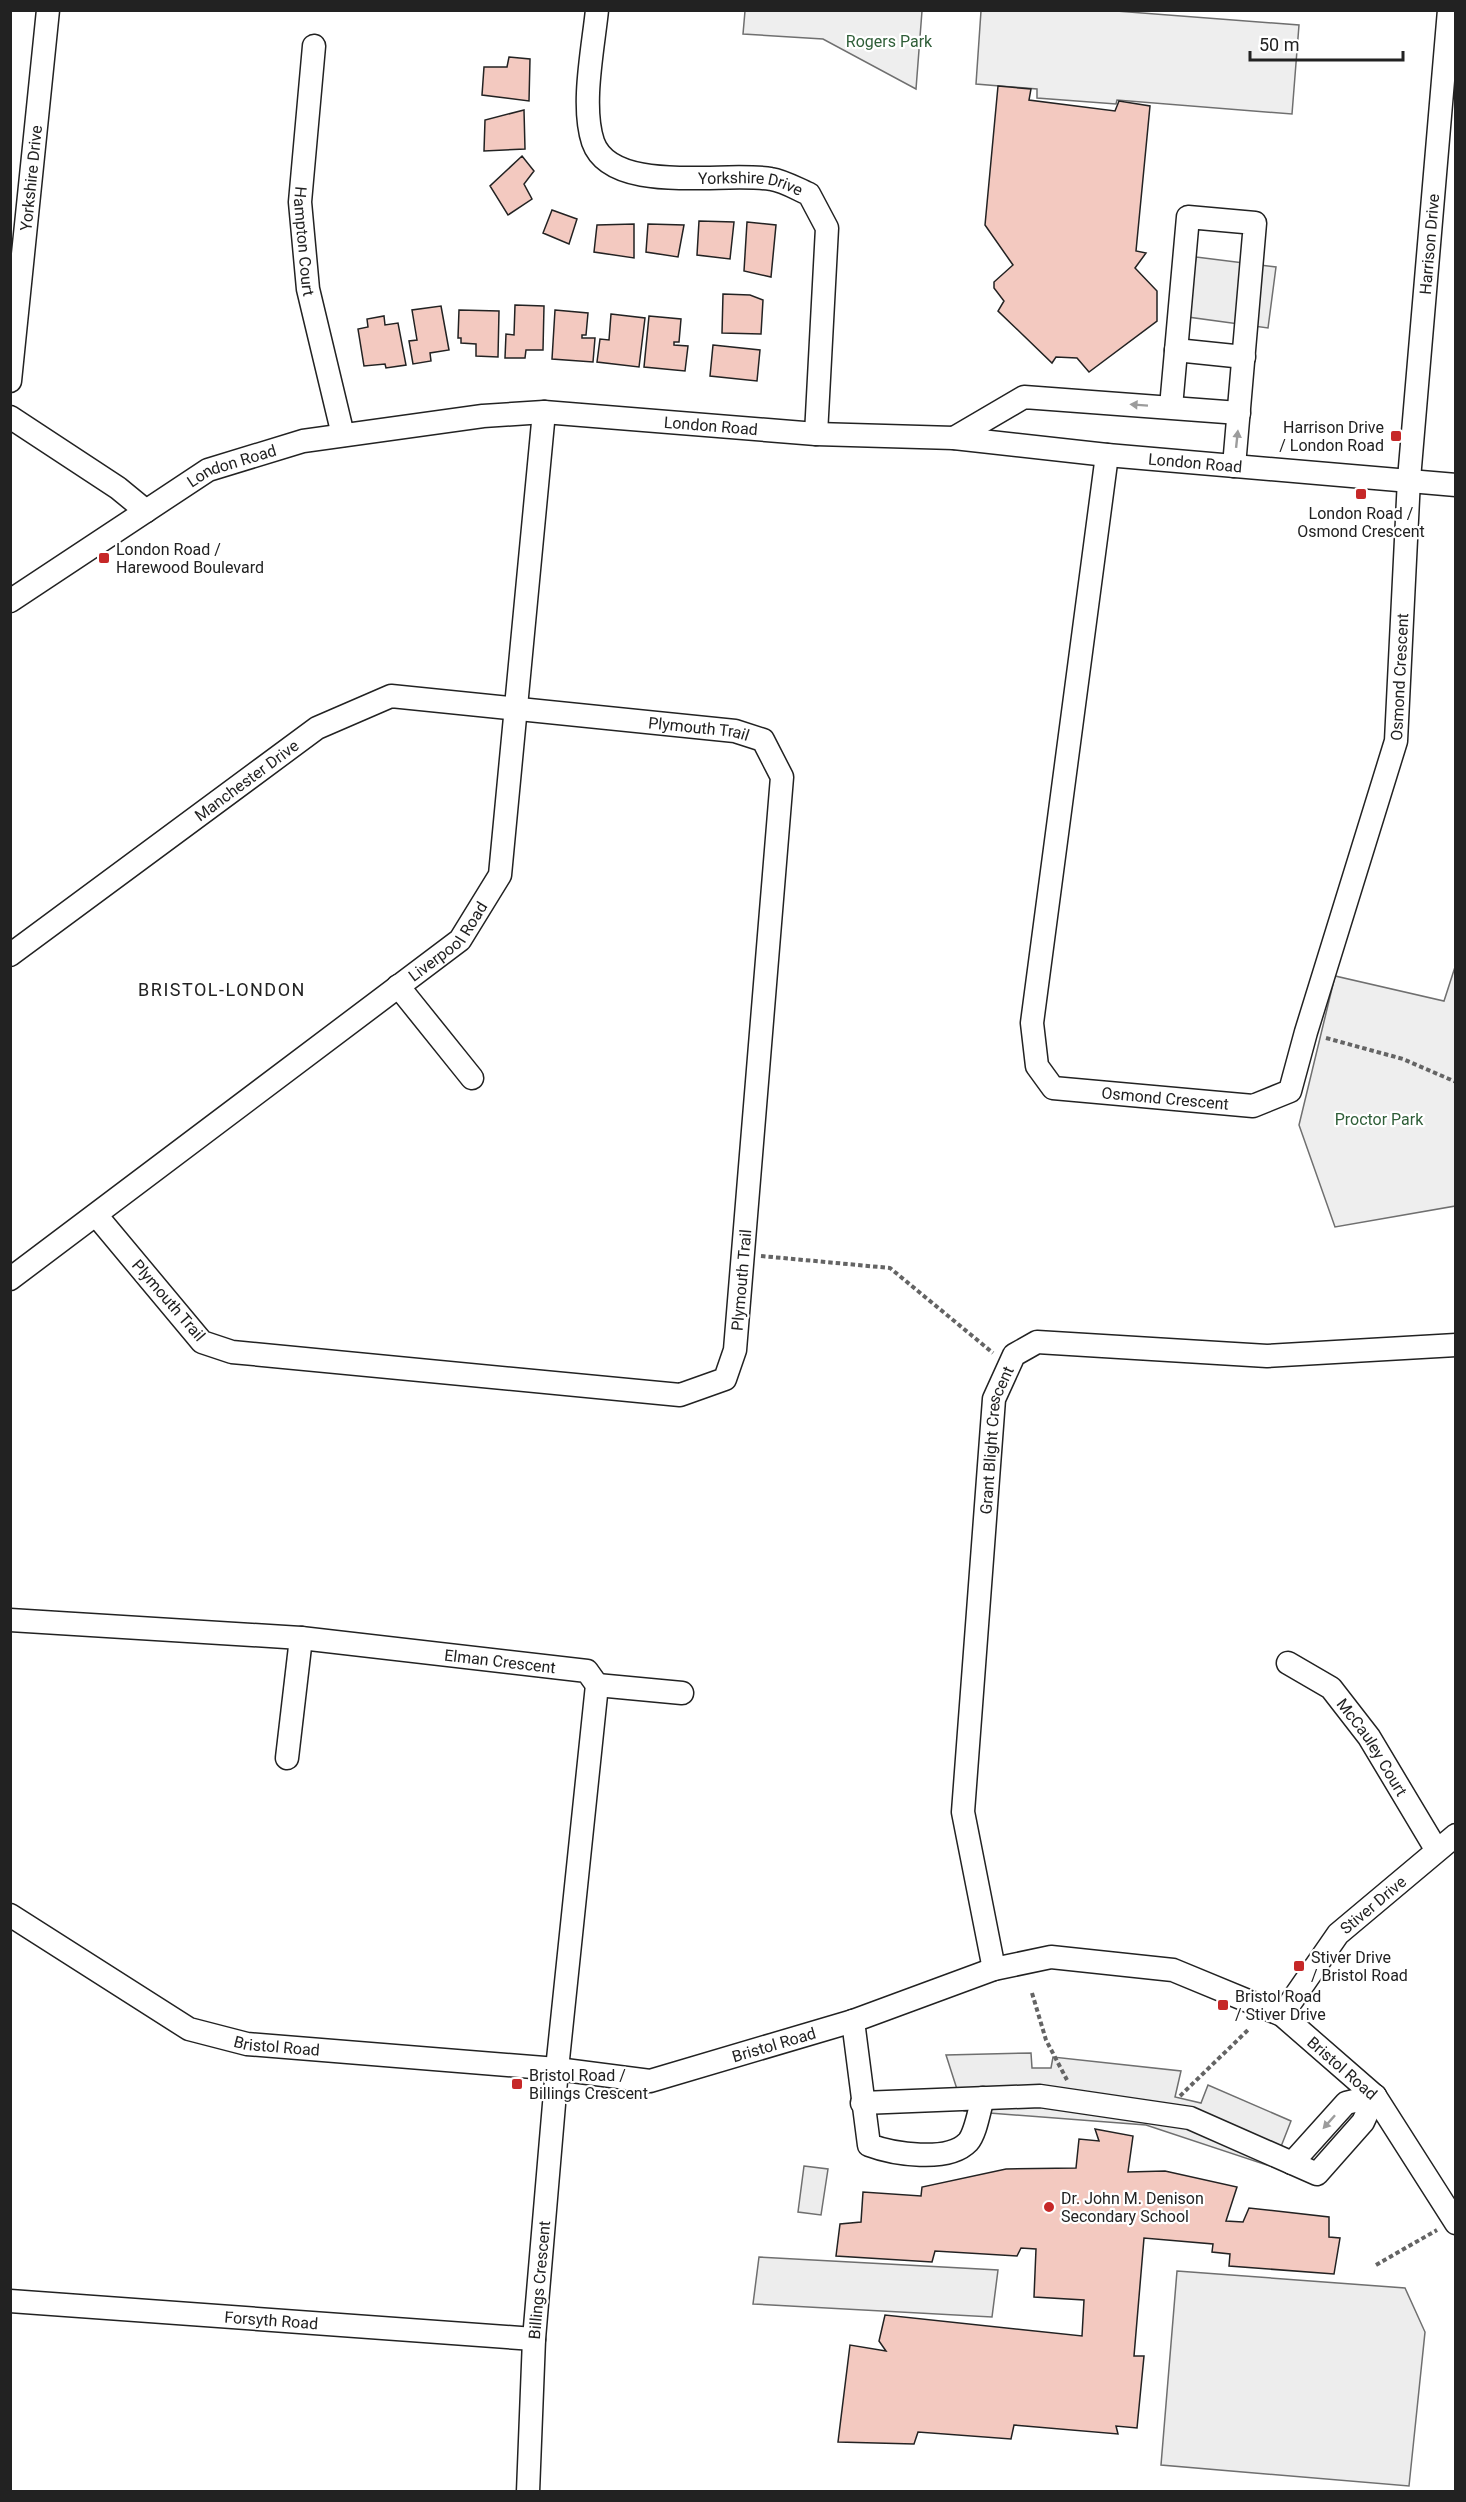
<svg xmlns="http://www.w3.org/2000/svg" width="1466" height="2502" font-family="Roboto,sans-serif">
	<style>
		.green { fill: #eee; stroke: #6f6f6f; stroke-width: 1.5 }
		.parking { fill: #ededed; stroke: #6f6f6f; stroke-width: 1.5 }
		.building { fill: #f3c9c0; stroke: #222; stroke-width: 1.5 }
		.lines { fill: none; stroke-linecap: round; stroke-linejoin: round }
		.minor-casing { stroke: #222; stroke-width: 25 }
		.path { stroke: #646464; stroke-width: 4; stroke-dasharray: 4.5 3; stroke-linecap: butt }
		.minor { stroke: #fff; stroke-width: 22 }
		.oneway { fill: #9c9c9c }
		.poi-dot { fill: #c62828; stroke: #fff; stroke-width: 2 }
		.labels { text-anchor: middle; stroke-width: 4.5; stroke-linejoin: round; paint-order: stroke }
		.park-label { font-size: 16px; fill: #2f5e38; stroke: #fff }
		.street-label { font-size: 16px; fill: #222; stroke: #fff }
		.poi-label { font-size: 16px; fill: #222; stroke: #fff; text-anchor: start }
		.neighbourhood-label { font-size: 18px; letter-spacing: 1.5px; fill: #222; stroke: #fff }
	</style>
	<rect width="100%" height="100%" fill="#fff"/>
	<path class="green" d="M745,11h177l-6,78 -93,-50 -80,-5z
		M981,11h135l183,14 -7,89 -175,-14 -1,4 -79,-6v-9l-61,-5z
		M1455,967v239l-120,21 -36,-102 36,-149 109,25z"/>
	<path class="parking" d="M1196,257l80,10 -8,61 -80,-11z
		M1031,2053l1,15h19l2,-11 128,14 -6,26 26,6 7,-18 83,36 -18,46 -127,-42 -182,-14 -18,-56z
		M804,2166l24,3 -7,46 -23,-3z
		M759,2257l239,13 -6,47 -239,-13z
		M1177,2271l228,17 20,44 -16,154 -248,-21z"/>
	<path class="building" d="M509,57l21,2 -1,42 -47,-6 2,-28h23z
		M998,86l33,3 -2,11 86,11 4,-10 31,5 -14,145 10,2 -11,15 22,23v30l-68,51 -12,-14 -21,-1 -4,6 -54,-52 6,-10 -10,-13v-6l19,-17 -28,-40z
		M524,110l1,39 -41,2 1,-31z
		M522,156l12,15 -10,13 8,15 -24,16 -18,-29z
		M552,210l25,9 -8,25 -26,-11z
		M699,221l35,1 -4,37 -33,-4z
		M747,222l29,3 -5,52 -27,-6z
		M634,224v34l-40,-6 3,-27z
		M648,224l36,1 -6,32 -32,-5z
		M723,294l27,1 13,5 -2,34 -39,-1z
		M515,305l29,1 -1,44h-17l-1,8h-20l1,-24 8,1z
		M441,306l8,44 -19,3 1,8 -18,3 -4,-23 8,-1 -5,-30z
		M459,310l40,1 -1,46 -22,-1v-12l-15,-1v-5h-3z
		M555,310l33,3 -2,22h-4v3h13l-2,24 -41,-3z
		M611,314l34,4 -6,49 -42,-5 3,-23 9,1z
		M384,316l1,9 13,-2 8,42 -20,3 -1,-4 -21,2 -6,-37 10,-2 -1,-8z
		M649,316l32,3 -2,23h-5v3l14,1 -3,25 -41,-4z
		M713,345l47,5 -3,31 -47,-5z
		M1095,2129l38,7 -5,36 37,-1 72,16 -11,34 17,1 6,-14 80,9v20l11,1 -6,36 -105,-8 1,-12 -18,-2 1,-8 -69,-6 -10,118h10l-7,72 -21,-2 2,8 -104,-9 -3,14 -93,-7 -4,12 -76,-2 12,-97 36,6 -7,-10 6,-26 197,21 2,-36 -50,-3 2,-48 -15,-1 -4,8 -82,-5 -3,11 -96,-6 4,-32 21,-2 2,-30 58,4 1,-9 84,-18 70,-1 3,-29 20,2z"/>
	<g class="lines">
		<g class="minor-casing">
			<g id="minor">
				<path id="s1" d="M597,10c-4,39 -16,96 -4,132 19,54 133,29 178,37 13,2 26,10 38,15l18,34 -11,206"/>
				<path id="s2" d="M314,46l-14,156 8,87 35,146"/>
				<path d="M1176,350l68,7"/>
				<path id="s3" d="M10,381l38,-371"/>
				<path d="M1171,407l17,-190 67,6 -21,243"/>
				<path d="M10,417l108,71 28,23"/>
				<path d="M954,438l70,-41 215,16"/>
				<path id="s4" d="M1107,455l-75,568 5,43 16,22 200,18 37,-15 16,-59 90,-291 13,-262 40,-469"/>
				<path id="s5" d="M10,601l198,-131 95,-29 180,-25 61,-4 272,22 138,4 153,17 349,30"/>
				<path id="s6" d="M10,955l307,-227 74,-32 344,35 28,9 19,37 -47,573 -10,29 -45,16 -448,-43 -30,-10 -106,-127"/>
				<path d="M398,986l74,92"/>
				<path id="s7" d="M10,1279l450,-339 40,-65 44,-463"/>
				<path id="s8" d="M10,1620l291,18 286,33 10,14 -40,384 -23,270 -6,153"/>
				<path id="s9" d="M1288,1663l43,25 38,49 67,112"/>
				<path d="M597,1685l85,8"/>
				<path d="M287,1758l14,-120"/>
				<path id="s10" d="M10,1915l179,114 58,15 310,25 93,12 203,-60 141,-52 57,-12 122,13 109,45 93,81 81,127"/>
				<path id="s11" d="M994,1969l-31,-157 31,-413 20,-44 23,-13 230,14 189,-11"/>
				<path id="s12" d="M1282,2015l56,-81 118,-99"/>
				<path d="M853,2021l16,124c24,9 79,18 99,-3 8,-9 11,-32 15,-44"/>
				<path d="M862,2103l178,-7 150,22 127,56 46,-52 12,-26"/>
				<path d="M1292,2163l54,-60 29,-7"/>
				<path id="s13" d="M10,2301l524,38"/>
			</g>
		</g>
		<path class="path" d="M1326,1038l77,21 53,23
			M761,1256l129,12 103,85
			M1032,1993l14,47 21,40
			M1180,2096l69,-67
			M1376,2265l61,-35"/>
		<use href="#minor" class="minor"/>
	</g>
	<defs><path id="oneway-solid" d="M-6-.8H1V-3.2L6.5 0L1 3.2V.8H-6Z" transform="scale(1.5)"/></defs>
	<g class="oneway">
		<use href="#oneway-solid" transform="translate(1139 405) rotate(-176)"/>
		<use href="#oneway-solid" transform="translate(1237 439) rotate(-84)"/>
		<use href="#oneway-solid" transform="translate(1329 2122) rotate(132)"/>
	</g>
	<g class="poi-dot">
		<rect x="1390" y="430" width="12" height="12" rx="3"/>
		<rect x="1355" y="488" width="12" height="12" rx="3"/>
		<rect x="98" y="552" width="12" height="12" rx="3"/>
		<rect x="1293" y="1960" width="12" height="12" rx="3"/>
		<rect x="1217" y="1999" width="12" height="12" rx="3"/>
		<rect x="511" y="2078" width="12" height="12" rx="3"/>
		<circle cx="1049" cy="2207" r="6"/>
	</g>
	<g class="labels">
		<g class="park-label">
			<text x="889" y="47">Rogers Park</text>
			<text x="1379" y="1125">Proctor Park</text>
		</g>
		<g class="street-label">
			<text dy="6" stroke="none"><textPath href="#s3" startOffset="204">Yorkshire Drive</textPath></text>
			<text dy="6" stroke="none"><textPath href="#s1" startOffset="304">Yorkshire Drive</textPath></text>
			<text dy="6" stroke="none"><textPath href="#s2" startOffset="196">Hampton Court</textPath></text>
			<text dy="6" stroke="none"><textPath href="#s4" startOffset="1748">Harrison Drive</textPath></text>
			<text dy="6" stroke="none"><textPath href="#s5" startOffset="747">London Road</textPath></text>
			<text dy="6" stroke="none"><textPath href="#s5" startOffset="1233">London Road</textPath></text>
			<text dy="6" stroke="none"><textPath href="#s5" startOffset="261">London Road</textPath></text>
			<text dy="6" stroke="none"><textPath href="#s4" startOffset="1314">Osmond Crescent</textPath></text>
			<text dy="6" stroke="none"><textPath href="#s6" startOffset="772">Plymouth Trail</textPath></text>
			<text dy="6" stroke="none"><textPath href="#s6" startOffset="294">Manchester Drive</textPath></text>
			<text dy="6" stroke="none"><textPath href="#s7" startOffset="554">Liverpool Road</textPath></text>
			<text dy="6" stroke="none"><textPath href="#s4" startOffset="756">Osmond Crescent</textPath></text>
			<text transform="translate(741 1280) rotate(-85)" y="6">Plymouth Trail</text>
			<text transform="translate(169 1300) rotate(49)" y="6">Plymouth Trail</text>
			<text dy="6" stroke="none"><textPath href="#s11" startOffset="534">Grant Blight Crescent</textPath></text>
			<text dy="6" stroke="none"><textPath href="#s8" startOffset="492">Elman Crescent</textPath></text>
			<text dy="6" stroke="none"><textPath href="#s9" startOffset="122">McCauley Court</textPath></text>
			<text dy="6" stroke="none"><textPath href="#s12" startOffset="144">Stiver Drive</textPath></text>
			<text dy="6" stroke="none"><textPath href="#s10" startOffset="302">Bristol Road</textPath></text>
			<text dy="6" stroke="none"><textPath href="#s10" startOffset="806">Bristol Road</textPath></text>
			<text dy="6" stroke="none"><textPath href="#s10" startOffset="1418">Bristol Road</textPath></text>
			<text transform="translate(539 2280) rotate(-85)" y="6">Billings Crescent</text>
			<text dy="6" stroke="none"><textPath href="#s13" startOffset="262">Forsyth Road</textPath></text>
		</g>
		<g class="poi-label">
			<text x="1384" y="433" text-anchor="end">Harrison Drive<tspan x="1384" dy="18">/ London Road</tspan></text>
			<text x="1361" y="519" text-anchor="middle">London Road /<tspan x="1361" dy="18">Osmond Crescent</tspan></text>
			<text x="116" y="555">London Road /<tspan x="116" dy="18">Harewood Boulevard</tspan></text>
			<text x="1311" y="1963">Stiver Drive<tspan x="1311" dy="18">/ Bristol Road</tspan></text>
			<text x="1235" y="2002">Bristol Road<tspan x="1235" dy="18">/ Stiver Drive</tspan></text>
			<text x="529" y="2081">Bristol Road /<tspan x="529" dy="18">Billings Crescent</tspan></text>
			<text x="1061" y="2204">Dr. John M. Denison<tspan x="1061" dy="18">Secondary School</tspan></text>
		</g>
		<g class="neighbourhood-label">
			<text x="222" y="996">BRISTOL-LONDON</text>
		</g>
	</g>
	<rect width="1466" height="2502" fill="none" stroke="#222222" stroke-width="24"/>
	<path d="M1250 51v9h153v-9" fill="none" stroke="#222222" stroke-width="3"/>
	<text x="1259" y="51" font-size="18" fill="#222222" stroke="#ffffff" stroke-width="4.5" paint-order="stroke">50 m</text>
</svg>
